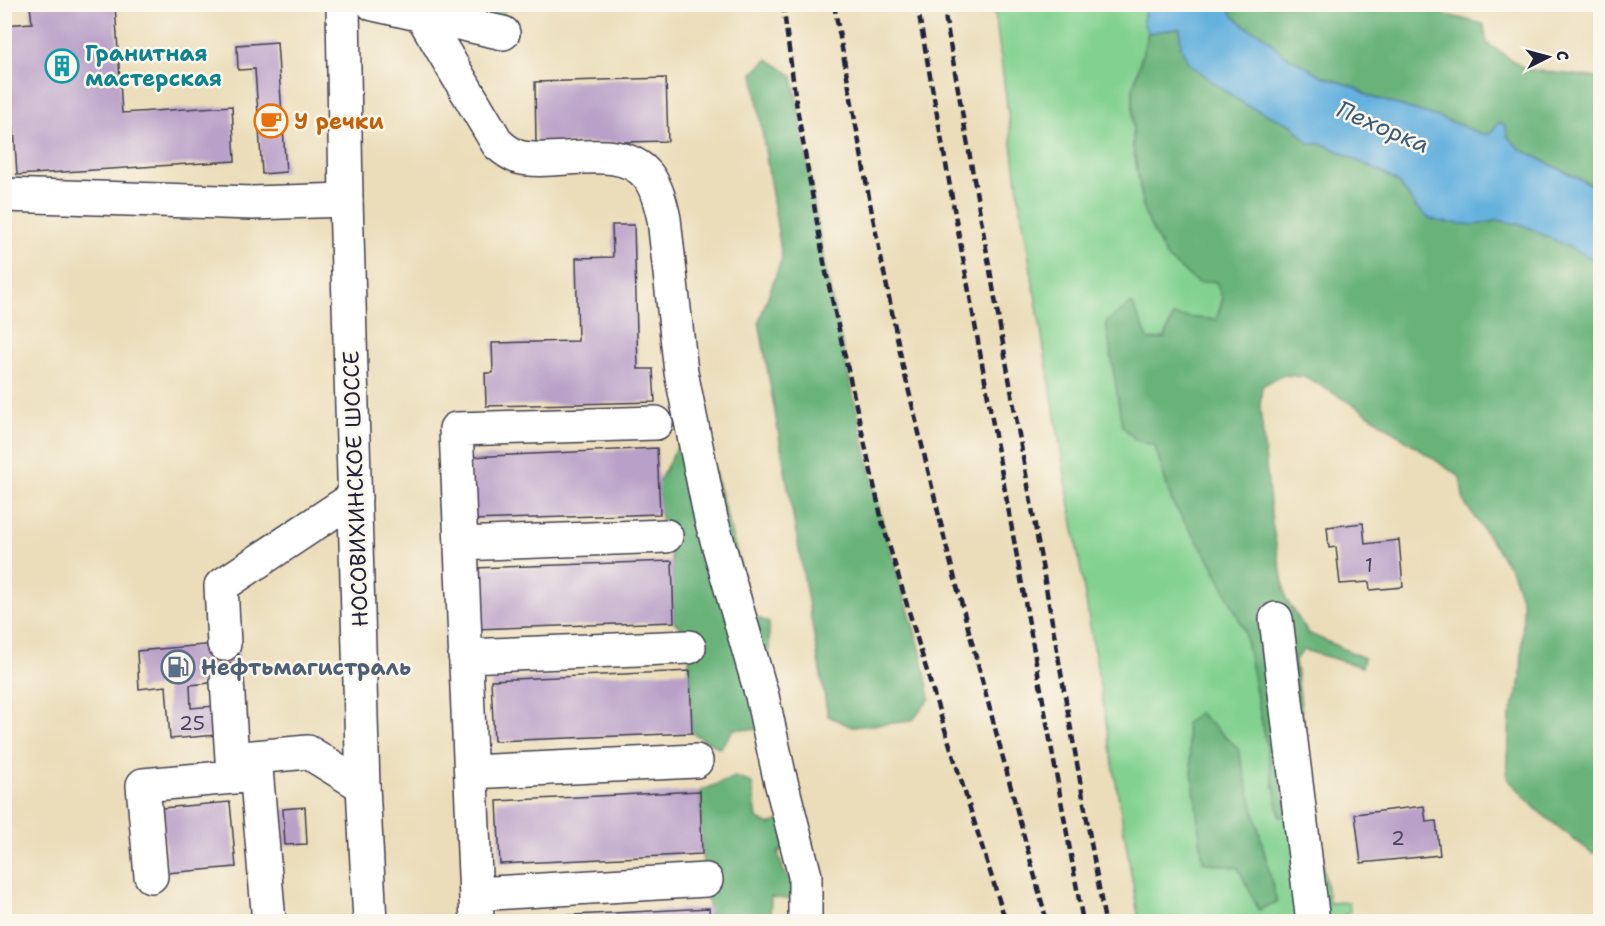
<svg xmlns="http://www.w3.org/2000/svg" width="1605" height="926" font-family="'Shantell Sans',sans-serif">
	<style>
		.green { fill: #82d190; stroke: #527a66; stroke-width: 1.5 }
		.forest { fill: #69b37a; stroke: #466a5a; stroke-width: 1.5 }
		.water { fill: #65b1de; stroke: #446a8c; stroke-width: 1.5 }
		.building { fill: #b9a0c8 }
		.lines { fill: none; stroke-linecap: round; stroke-linejoin: round }
		.minor-casing { stroke: #403e4e; stroke-width: 36 }
		.major-casing { stroke: #403e4e; stroke-width: 36 }
		.minor { stroke: #fff; stroke-width: 33 }
		.major { stroke: #fff; stroke-width: 33 }
		.rail { stroke: #22223b; stroke-width: 4.5; stroke-dasharray: 9 4.5; stroke-linecap: butt }
		.labels { text-anchor: middle; stroke-width: 5; stroke-linejoin: round; paint-order: stroke }
		.number-label { font-size: 20px; fill: #48425e }
		.culture-label { font-size: 22px; font-weight: bold; fill: #0d838f; stroke: #fbf7ec; text-anchor: start }
		.food-label { font-size: 22px; font-weight: bold; fill: #c56008; stroke: #fbf7ec; text-anchor: start }
		.street-label { font-size: 22px; fill: #22223b; stroke: #fbf7ec }
		.service-label { font-size: 22px; font-weight: bold; fill: #4e5e75; stroke: #fbf7ec; text-anchor: start }
		.water-label { font-size: 24px; font-style: italic; fill: #3d5b7c; stroke: #fbf7ec }
	</style>
	<rect width="100%" height="100%" fill="#fbf7ec"/>
	<filter id="ink" filterUnits="userSpaceOnUse"><feTurbulence type="fractalNoise" baseFrequency=".0167" numOctaves="2"/><feDisplacementMap in="SourceGraphic" scale="12" xChannelSelector="R" yChannelSelector="G"/><feConvolveMatrix kernelMatrix="1 2 1 2 8 2 1 2 1" color-interpolation-filters="sRGB"/></filter>
	<filter id="wash" filterUnits="userSpaceOnUse"><feTurbulence type="fractalNoise" baseFrequency=".008" numOctaves="4" result="noise"/><feDisplacementMap in="SourceGraphic" scale="24" xChannelSelector="R" yChannelSelector="G"/><feGaussianBlur stdDeviation="1.35" result="paint"/><feColorMatrix in="noise" values="0 0 0 0 0 0 0 0 0 0 0 0 0 0 0 0 0 1.4 0 .05"/><feComposite in="paint" operator="in"/></filter>
	<g filter="url(#wash)">
		<rect width="100%" height="100%" fill="#ebddb9"/>
		<path class="green" d="M1141,4l4,7 -2,11 5,11 -15,56v58l12,68 70,66 8,17 -7,22 -43,-4 -8,22 -16,2 -14,99 20,6 17,57 41,62 31,65 36,188 35,-6 14,92 20,-1 1,10 -17,9h-194l-120,-723 -25,-193z
			M415,5h89v11l-78,-3z"/>
		<path class="forest" d="M1228,5h179l77,19 3,19 38,26 75,9v108l-10,-2 -70,-35 -12,-12 -18,-3h-8l-41,-16 -73,-22 -11,-8 -35,-12 -39,-22 -22,-20 -13,-6 -15,-12z
			M1180,28l1,19 8,16 24,20 33,22 46,20 17,18 17,2 55,27 18,11 17,24 59,18 24,-5 26,6 75,36v590l-8,1 -54,-42 -31,-33 3,-62 11,-36 2,-76 -11,-33 -48,-69 -4,-25 -104,-71 -50,-29 -24,-2 -20,11 -2,21 12,115 14,77 22,34 56,25 -2,9 -58,-17 -9,10 20,151 -35,6 -36,-188 -32,-65 -40,-62 -17,-56 -20,-7 -13,-13 -16,-104 26,-19 17,37 16,-2 8,-22 43,4 7,-21 -8,-18 -17,2 -31,-25 -22,-43 -12,-68v-58l15,-56z
			M768,59l25,17 32,192 28,126 30,131 38,127 9,46 -18,23 -60,6 -24,-11 -69,-395 23,-63 -29,-185z
			M681,440l31,22 42,154 15,7v32l6,61 -11,14 -30,-1 -14,19 -28,-15 -4,-100 -14,-11 -2,-61 -12,-47 -2,-31z
			M1199,713l39,35 39,154 -18,8 -21,-42 -35,-6 -17,-139z
			M735,777l17,6 5,35 12,7 22,-10 1,27 -14,11 6,19 9,9v19l-22,-3 -1,24h-60l-8,-67 -2,-63z"/>
		<path class="water" d="M1141,5h87l5,11 15,12 13,6 22,20 39,22 35,12 11,8 73,22 41,16h8l8,-11 7,2 3,12 12,12 69,35 11,2v76l-75,-36 -26,-6 -24,5 -34,-3 -12,-4 -13,-11 -17,-24 -18,-11 -55,-27 -17,-2 -17,-18 -46,-20 -32,-22 -25,-20 -8,-16 -1,-19 -32,5 -5,-11 2,-11z"/>
		<g id="blocks">
			<path class="building" d="M40,4h75l7,109 110,-7 3,55 -218,14 -3,-48h-10v-102l28,-2 -2,-18z
				M277,42l9,130 -24,2 -7,-105 -17,1 -1,-25z
				M666,78l2,63 -132,3 -1,-62z
				M612,225h22l4,144h15l2,33 -169,4 -1,-33h8l-1,-30 86,-2 -2,-83 37,-1z
				M657,448l3,66 -189,6 -2,-63z
				M1363,523l2,21 34,-4 4,47 -33,3 -1,-8 -29,2 -4,-37 -7,1 -2,-21z
				M672,561l2,61 -199,7 -2,-61z
				M238,642l2,38 -50,5 1,23 24,-2 2,29 -47,4 -4,-53 -27,3 -2,-38z
				M690,671l2,62 -198,8 -3,-61z
				M700,791l2,63 -202,10 -3,-63z
				M230,802l6,65 -69,6 -5,-65z
				M1424,806l2,16 10,-1 4,34 -79,8 -6,-49z
				M305,807l2,37 -22,1 -2,-36z
				M709,908l1,14h-194v-4z"/>
		</g>
	</g>
	<g filter="url(#ink)">
		<use href="#blocks" fill-opacity="0" stroke="#403e4e" stroke-width="1.5"/>
		<g class="lines">
			<g class="minor-casing">
				<path id="minor" d="M373,4l130,29
					M422,15l76,129c7,6 12,10 20,13 37,10 102,-17 130,19 9,12 13,29 16,43l17,153 30,147 51,177 17,78 26,102v46
					M4,195l249,8 93,-3
					M461,544l205,-8
					M1276,619l37,303
					M224,644l-3,-58 134,-89
					M465,656l224,-9
					M227,681l5,78 76,-7 55,34
					M255,757l14,165
					M471,772l225,-11
					M151,876l-8,-91 113,-10
					M476,894l230,-14
					M477,922l-21,-493 200,-6"/>
			</g>
			<g class="major-casing">
				<path id="major" d="M343,4l3,196 17,586 7,136"/>
			</g>
			<use href="#minor" class="minor"/>
			<use href="#major" class="major"/>
			<path class="rail" d="M783,4l13,98 29,166 58,257 52,173 71,224
				M834,4l36,199 33,164 45,186 99,369
				M917,4l166,918
				M943,4l162,918"/>
		</g>
	</g>
	<defs>
		<g id="building-ring" transform="scale(1.725)"><circle r="9.5" fill="#fbf7ec" stroke="#0f9aa8" stroke-width="1.5"/><path d="M-4-6H4V6H1V3H-1V6H-4ZM-2.5-4.3h1.7v1.8h-1.7ZM.8-4.3h1.7v1.8H.8ZM-2.5-1h1.7V.8h-1.7ZM.8-1h1.7V.8H.8Z" fill="#0f9aa8"/></g>
		<g id="cafe-ring" transform="scale(1.725)"><circle r="9.5" fill="#fbf7ec" stroke="#e8710a" stroke-width="1.5"/><path d="M-5.5-4.5H6V0H3Q3 3.5 0 3.5H-2.5Q-5.5 3.5-5.5 0ZM3-3.2v2h1.7v-2ZM-6 4.5H4V6H-6Z" fill="#e8710a"/></g>
		<g id="fuel-ring" transform="scale(1.725)"><circle r="9.5" fill="#fbf7ec" stroke="#5c6f8a" stroke-width="1.5"/><path d="M-5.5-6h7V0h2V4h1.3V-2.5L3-4.5l.8-.8L6-3V5H2.5V1h-1V6h-7ZM-4.2-4.7v3.2H.2V-4.7Z" fill="#5c6f8a"/></g>
	</defs>
	<g fill-rule="evenodd">
		<use href="#building-ring" x="62" y="66"/>
		<use href="#cafe-ring" x="271" y="121"/>
		<use href="#fuel-ring" x="178" y="667"/>
	</g>
	<g class="labels">
		<g class="number-label">
			<text x="1369" y="572">1</text>
			<text x="192" y="730">25</text>
			<text x="1398" y="845">2</text>
		</g>
		<g class="culture-label">
			<text x="85" y="61">Гранитная<tspan x="85" dy="25">мастерская</tspan></text>
		</g>
		<g class="food-label">
			<text x="294" y="129">У речки</text>
		</g>
		<g class="street-label">
			<text transform="translate(355 489) rotate(-92)" y="8">НОСОВИХИНСКОЕ ШОССЕ</text>
		</g>
		<g class="service-label">
			<text x="201" y="675">Нефтьмагистраль</text>
		</g>
		<g class="water-label">
			<text transform="translate(1383 127) rotate(23)" y="8">Пехорка</text>
		</g>
	</g>
	<rect width="1605" height="926" fill="none" stroke="#fbf7ec" stroke-width="24"/>
	<g transform="translate(1548 57) rotate(84)" stroke="#fbf7ec" stroke-width="4.5" paint-order="stroke">
	<path d="M0-4.5L10 22L0 15L-10 22Z" fill="#22223b"/>
	<text y="-9" font-size="16" font-weight="bold" text-anchor="middle" fill="#22223b">С</text>
	</g>
</svg>
